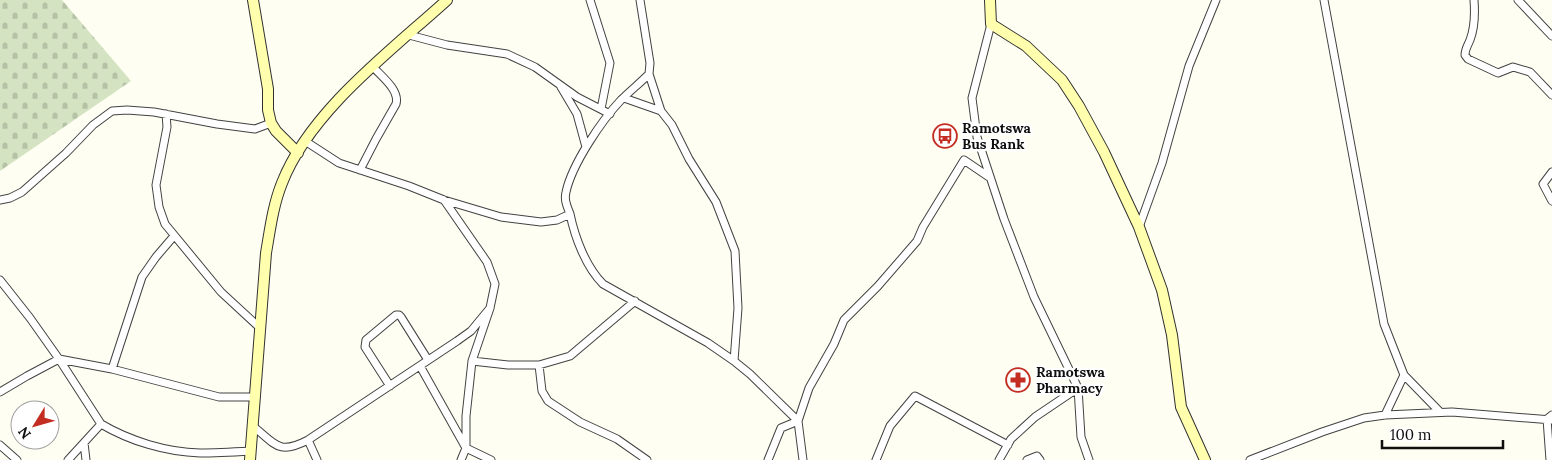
<svg xmlns="http://www.w3.org/2000/svg" width="1552" height="460" font-family="Lora,serif">
	<style>
		.cemetery { fill: url(#cemetery-stones) }
		.lines { fill: none; stroke-linecap: round; stroke-linejoin: round }
		.street-casing { stroke: #424242; stroke-width: 9 }
		.secondary-casing { stroke: #313131; stroke-width: 12 }
		.street { stroke: #fff; stroke-width: 7 }
		.secondary { stroke: #ffffad; stroke-width: 10 }
		.labels { text-anchor: middle; stroke-width: 5; stroke-linejoin: round; paint-order: stroke }
		.poi-label { font-size: 14px; font-weight: bold; fill: #0f0f0f; stroke: #fff; text-anchor: start }
	</style>
	<defs>
		<pattern id="cemetery-stones" width="16" height="16" patternUnits="userSpaceOnUse" patternTransform="scale(1.25)"><rect width="16" height="16" fill="#d4e3c1"/><path d="M2 7V4a2 2 0 0 1 4 0v3zM10 15v-3a2 2 0 0 1 4 0v3z" fill="#b5c2a5"/></pattern>
	</defs>
	<rect width="100%" height="100%" fill="#fffef2"/>
	<path class="cemetery" d="M0,0h62l69,81 -131,90z"/>
	<g class="lines">
		<g class="street-casing">
			<path id="street" d="M590,0l20,63 -9,46
				M640,0l10,63 -1,11 12,37 11,14 17,34 27,43 19,49 3,57 -4,53
				M1324,0l60,324 20,51 36,37
				M1474,0c1,13 1,27 -4,40 -2,5 -5,9 -5,15l3,4 30,14 15,-6 17,5 22,23
				M1518,0l34,36
				M991,24l-19,74 5,39 27,82 30,78 44,91 3,49 8,23
				M409,35l38,10 60,9 28,13 42,30 33,17
				M561,87l16,27 9,33
				M624,98l37,13
				M166,114l1,13 -11,58 3,22 6,17 56,68 39,36
				M305,141l34,22 70,23 35,14 57,17 40,5 16,-2 13,-6c5,24 16,53 33,70l105,59 26,18 16,13 48,47 5,39
				M360,170l16,-31 20,-35c4,-14 -15,-28 -24,-38
				M1552,172l-9,12 9,17
				M0,200l10,-2 12,-6 44,-39 27,-28 19,-14 15,-1 27,2 63,12 38,5 16,-6
				M444,200l43,62 8,22 -5,24 -18,53 -6,55v32l-5,12
				M570,214c-3,-8 -6,-14 -4,-22 6,-28 36,-72 55,-92 9,-9 19,-17 28,-26
				M1139,227l23,-64 27,-97 27,-66
				M0,280l30,38 29,41 53,10 107,28h37
				M472,361l36,4h31l31,-9 65,-55
				M539,365l3,26 6,10 32,21 37,17 30,21
				M420,366l46,82 25,12
				M112,369l30,-92 14,-20 18,-21
				M390,386l-25,-39 1,-7 30,-25h3l2,2 27,43
				M0,392l27,-16 32,-17 42,65 -33,36
				M1385,415l19,-40
				M101,424c29,17 65,28 99,29 17,0 34,-1 51,-2
				M254,427c22,18 25,28 54,13l149,-99 14,-10 19,-23
				M308,440l9,20
				M84,443l2,17
				M0,445l17,15
				M768,460l13,-32 17,-7 11,-33 25,-44 10,-24 34,-34 39,-45 6,-14 41,-67 25,17
				M876,460l14,-34 25,-30 93,49
				M999,460l12,-21 24,-22 43,-29
				M1027,460l10,-4 3,4
				M1250,460l72,-28 42,-14 21,-3 67,-3 100,8
				M1550,460l-3,-41 5,-4"/>
		</g>
		<g class="secondary-casing">
			<path id="secondary" d="M253,0l15,89v21l3,13 5,8 22,22
				M990,0l1,24 35,22 36,34 17,26 25,46 35,75 23,63 10,45 9,72 24,53
				M250,460l16,-207c4,-23 7,-48 16,-70 28,-72 110,-133 165,-183"/>
		</g>
		<use href="#street" class="street"/>
		<use href="#secondary" class="secondary"/>
	</g>
	<defs>
		<g id="bus-ring" transform="scale(1.25)"><circle r="9.5" fill="#fff" stroke="#c42d22" stroke-width="1.5"/><path d="M-5-6H5V4H4V6H2V4H-2V6H-4V4H-5ZM-3.5-4V0h7V-4ZM-3.5 1.2v1.5H-2V1.2ZM2 1.2v1.5H3.5V1.2Z" fill="#c42d22"/></g>
		<g id="pharmacy-ring" transform="scale(1.25)"><circle r="9.5" fill="#fff" stroke="#c42d22" stroke-width="1.5"/><path d="M-2-6h4v4h4v4h-4v4h-4v-4h-4v-4h4Z" fill="#c42d22"/></g>
	</defs>
	<g fill-rule="evenodd">
		<use href="#bus-ring" x="945" y="136"/>
		<use href="#pharmacy-ring" x="1018" y="380"/>
	</g>
	<g class="labels">
		<g class="poi-label">
			<text x="962" y="133">Ramotswa<tspan x="962" dy="16">Bus Rank</tspan></text>
			<text x="1036" y="377">Ramotswa<tspan x="1036" dy="16">Pharmacy</tspan></text>
		</g>
	</g>
	<g transform="translate(35 425) rotate(233)"><circle r="24" fill="#ffffff" stroke="#9f9f9f"/>
	<path d="M0-4L9 19L0 12L-9 19Z" fill="#c42d22"/>
	<text y="-8" font-size="14" font-weight="bold" text-anchor="middle" fill="#0f0f0f">N</text>
	</g>
	<path d="M1382 440v8h121v-8" fill="none" stroke="#0f0f0f" stroke-width="2.5"/>
	<text x="1390" y="440" font-size="15" fill="#0f0f0f" stroke="#ffffff" stroke-width="4" paint-order="stroke">100 m</text>
</svg>
